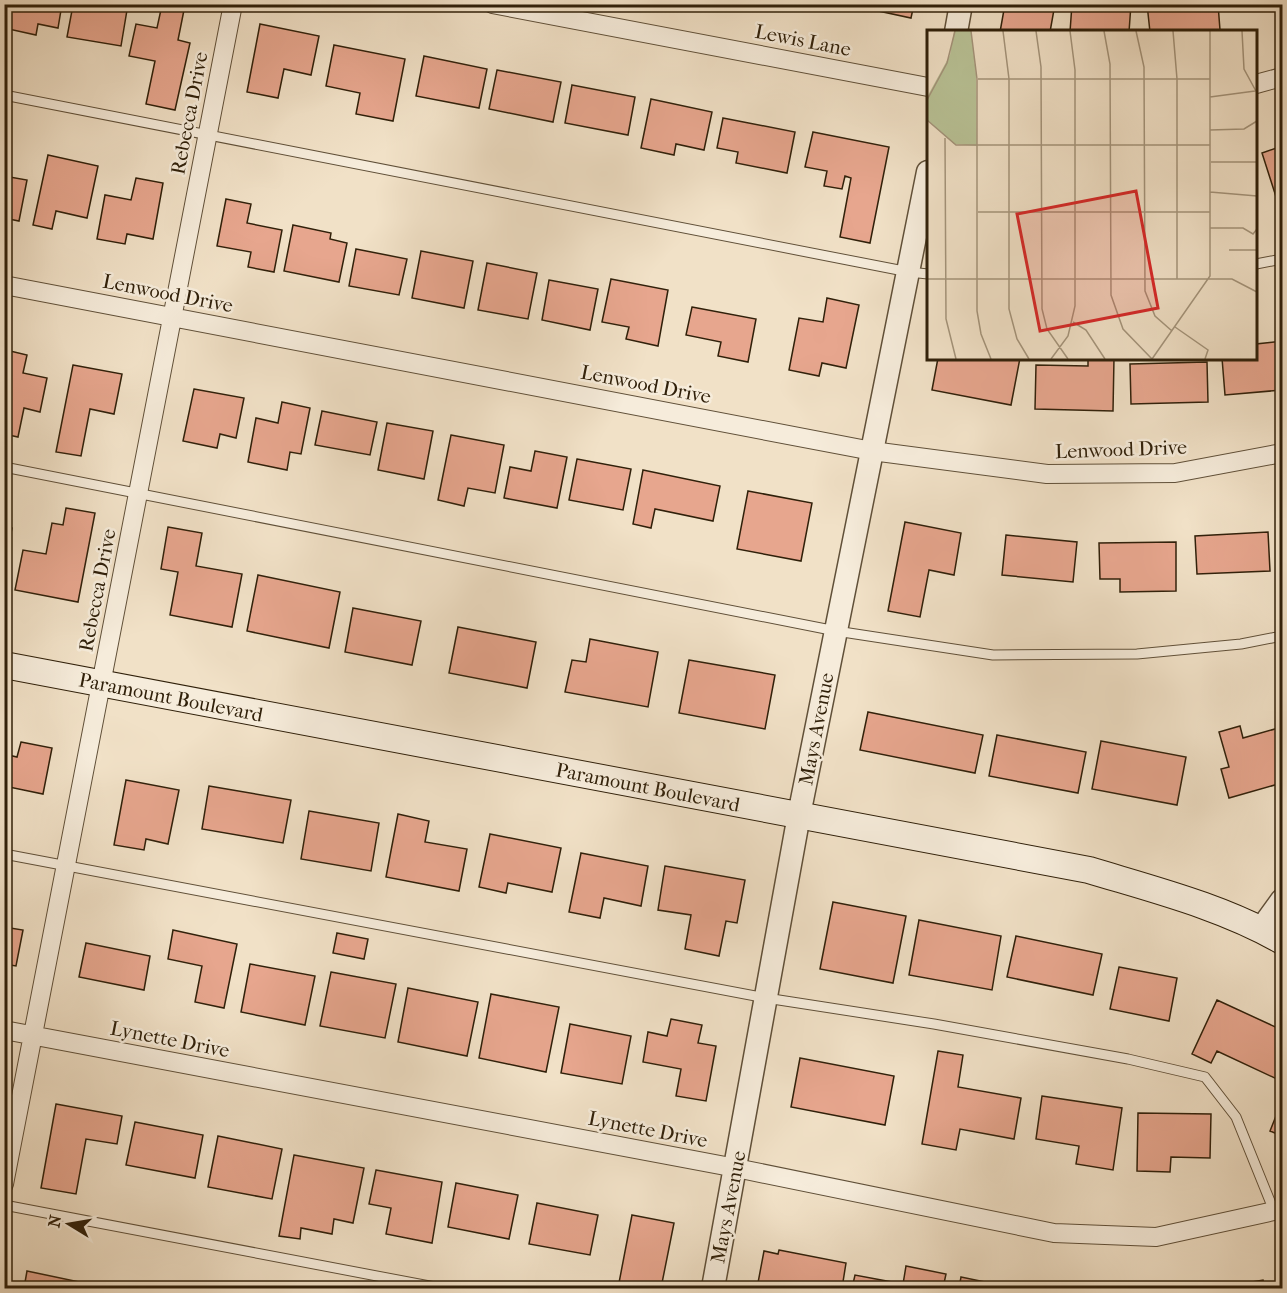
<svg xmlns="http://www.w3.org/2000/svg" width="1287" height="1293" font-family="'IM FELL French Canon',serif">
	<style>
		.building { fill: #e7a68e; stroke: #30200a; stroke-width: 1.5 }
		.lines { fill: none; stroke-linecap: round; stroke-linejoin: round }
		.service-casing { stroke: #605039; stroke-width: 11 }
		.minor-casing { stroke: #605039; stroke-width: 20 }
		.tertiary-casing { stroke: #605039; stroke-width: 25 }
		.secondary-casing { stroke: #30200a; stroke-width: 28 }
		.service { stroke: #f6ecdb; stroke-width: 9 }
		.minor { stroke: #f6ecdb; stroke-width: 18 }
		.tertiary { stroke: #f6ecdb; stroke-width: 22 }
		.secondary { stroke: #f6ecdb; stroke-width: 26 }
		.labels { text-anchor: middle; stroke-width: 5; stroke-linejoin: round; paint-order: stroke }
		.street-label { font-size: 20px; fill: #30200a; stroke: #f6ecdb }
		.inset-road { fill: none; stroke: #a4947b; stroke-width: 1.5 }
		.view { fill: #d62828; fill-opacity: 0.15; stroke: #d62828; stroke-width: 3 }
		.inset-edge { fill: none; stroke: #30200a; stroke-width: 3 }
	</style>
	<rect width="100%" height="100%" fill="#f1e1c7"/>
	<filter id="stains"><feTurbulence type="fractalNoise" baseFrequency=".00333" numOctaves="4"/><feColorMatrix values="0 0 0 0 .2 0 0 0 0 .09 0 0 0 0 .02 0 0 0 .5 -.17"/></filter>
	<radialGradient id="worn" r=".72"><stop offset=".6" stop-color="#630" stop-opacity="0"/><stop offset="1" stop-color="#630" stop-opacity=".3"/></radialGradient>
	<path class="building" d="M6,4h56l-4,24 -20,-4 -2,11 -32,-7z
		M91,4h37l-7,42 -54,-9 6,-32 17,3z
		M846,4h68l-3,14z
		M1005,4h50l-5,28h-50z
		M1072,4h59l-2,28h-59z
		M1147,4h71l2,26 -70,2z
		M162,5l22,5 -6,30 12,3 -15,67 -29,-6 9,-43 -26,-5 7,-32 21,4z
		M260,24l59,12 -8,39 -27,-6 -6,29 -31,-6z
		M334,45l71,14 -12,62 -37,-7 4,-21 -34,-7z
		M424,56l63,13 -8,39 -63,-12z
		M497,70l64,12 -8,40 -64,-13z
		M572,85l63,12 -7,38 -63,-12z
		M651,99l61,13 -8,38 -28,-6 -2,11 -33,-7z
		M723,118l72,14 -8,41 -51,-10 2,-11 -21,-4z
		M813,132l76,15 -19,96 -30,-6 11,-59 -6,-2 -3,13 -18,-3 3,-15 -22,-4z
		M1282,146v55l-4,2 -16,-50z
		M48,155l50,11 -11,52 -31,-7 -4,18 -19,-4z
		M4,176l23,4 -8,41 -15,-3z
		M136,178l27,5 -10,56 -26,-5 -2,10 -28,-5 8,-44 26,5z
		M226,199l25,5 -4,19 35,7 -8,42 -26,-5 3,-15 -34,-6z
		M293,225l38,8 -1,6 17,4 -8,39 -55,-11z
		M356,249l51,10 -8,36 -50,-9z
		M421,251l52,10 -9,47 -52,-10z
		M487,263l50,10 -9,46 -50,-9z
		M611,279l57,11 -10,56 -32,-7 3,-12 -27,-5z
		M549,280l49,9 -8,41 -48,-10z
		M827,298l32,7 -13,63 -24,-5 -3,13 -30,-6 10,-52 24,4z
		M692,307l64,12 -8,43 -30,-6 3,-14 -35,-7z
		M1282,341v49l-57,5 -3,-37h34v-14z
		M6,350l21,5 -4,18 24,5 -7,34 -16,-4 -6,29 -14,-3z
		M938,358h82l-9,47 -79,-15z
		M1088,358h26l-1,53 -78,-2 1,-44 52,1z
		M1207,362l1,40 -77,2 -1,-40z
		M73,365l49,9 -8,40 -24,-5 -9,47 -25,-4z
		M194,389l50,9 -8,40 -16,-4 -3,14 -34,-7z
		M282,402l28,6 -9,46 -11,-2 -3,18 -39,-8 8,-44 22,5z
		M322,411l55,11 -7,33 -55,-10z
		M387,423l46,8 -9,48 -46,-9z
		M451,435l53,10 -9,48 -27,-5 -4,18 -26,-6z
		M535,451l32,6 -10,51 -53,-10 6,-31 21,4z
		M577,459l54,10 -8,41 -54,-10z
		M643,470l77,16 -7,35 -58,-12 -4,19 -18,-4z
		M748,491l64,12 -11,58 -64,-12z
		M66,508l29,5 -17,89 -63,-12 8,-40 23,4 6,-31 11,2z
		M905,522l56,11 -7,42 -25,-5 -9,47 -32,-6z
		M4,526l8,2 -7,35 -1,-1z
		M168,527l34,6 -6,33 46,8 -10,53 -62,-12 8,-43 -17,-3z
		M1268,532l2,39 -73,3 -2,-38z
		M1006,535l71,7 -4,40 -71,-7z
		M1176,542v49l-56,1v-13h-20l-1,-36z
		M258,575l82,17 -11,56 -82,-17z
		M353,608l68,13 -9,44 -67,-13z
		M458,627l78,15 -9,46 -78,-15z
		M590,639l68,13 -10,55 -83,-15 7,-32 14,2z
		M689,660l86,15 -10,54 -86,-16z
		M868,712l115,23 -8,38 -115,-23z
		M1240,726l3,12 39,-11v56l-53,15 -8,-29 8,-2 -10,-35z
		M997,735l89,17 -8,41 -89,-17z
		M1101,741l85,16 -9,48 -85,-16z
		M21,742l31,6 -9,46 -39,-8v-32l13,3z
		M126,780l53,10 -11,54 -22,-5 -2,11 -30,-5z
		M209,786l82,14 -8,43 -81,-14z
		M309,811l70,12 -8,48 -70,-12z
		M398,814l31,7 -4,21 42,7 -8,42 -73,-14z
		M490,834l71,14 -9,44 -44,-9 -2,10 -27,-6z
		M581,853l67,13 -7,40 -37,-8 -4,20 -31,-6z
		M665,866l80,14 -8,43 -11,-2 -7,35 -34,-7 6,-34 -33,-5z
		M833,902l73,14 -13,67 -73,-14z
		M919,920l82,16 -9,54 -83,-15z
		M4,927l19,3 -7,36 -12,-2z
		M173,930l64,14 -13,64 -29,-6 7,-36 -34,-7z
		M337,933l31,6 -4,20 -31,-6z
		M1016,936l86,18 -9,41 -86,-18z
		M86,943l64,13 -6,34 -65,-13z
		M250,964l65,12 -10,49 -64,-13z
		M1119,967l58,11 -8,43 -59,-12z
		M331,972l65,12 -11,54 -65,-12z
		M408,988l70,14 -11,54 -69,-14z
		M491,994l68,13 -13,65 -67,-14z
		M1217,1000l65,30v41l-3,9 -62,-29 -6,12 -19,-9z
		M671,1019l31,6 -4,18 18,3 -10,55 -30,-5 5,-27 -38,-7 5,-30 19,4z
		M570,1024l61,12 -9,48 -61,-11z
		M938,1051l25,4 -5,32 63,11 -7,41 -54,-10 -4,21 -34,-6z
		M800,1058l94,18 -9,49 -94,-18z
		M1042,1096l80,12 -9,62 -37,-6 3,-18 -43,-7z
		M1282,1101v35l-12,-5z
		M56,1104l66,12 -5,28 -31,-5 -10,55 -35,-6z
		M1138,1113l73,1 -1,44 -39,-1 -1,15 -33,-1z
		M135,1122l68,13 -8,43 -69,-13z
		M218,1136l64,13 -10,50 -64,-12z
		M294,1155l70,13 -11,55 -19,-4 -2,15 -31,-6 -1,11 -21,-3z
		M376,1170l66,12 -10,61 -46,-9 5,-26 -22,-4z
		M456,1183l62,12 -9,44 -61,-12z
		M537,1203l61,12 -8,40 -61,-11z
		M632,1215l42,8 -13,65h-43z
		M779,1250l67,13 -4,25h-85l7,-37 14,3z
		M906,1266l40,8 -3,14h-91l3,-13 48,9z
		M27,1271l62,13 -1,4h-64z
		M961,1277l34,7 -1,4h-35z
		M1263,1280l2,8h-48z"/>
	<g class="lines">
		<g class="service-casing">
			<path id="service" d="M4,95l905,177 19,2
				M1256,264l26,-5
				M4,467l832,164 157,24 144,-1 104,-10 41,-8
				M4,854l762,144 168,26 194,35 77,18 31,40 38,94
				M4,1205l436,83"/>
		</g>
		<g class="minor-casing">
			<path id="minor" d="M492,4l436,83
				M1256,84l26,-7
				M4,285l868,166 175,23 128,-1 107,-20
				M4,1030l732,138 318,65 102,4 118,-26 8,-3
				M4,1184l229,-1180"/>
		</g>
		<g class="tertiary-casing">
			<path id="tertiary" d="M956,32l5,-28
				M1261,929l21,-29
				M713,1288l86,-473 129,-643"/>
		</g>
		<g class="secondary-casing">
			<path id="secondary" d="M4,665l1085,205c66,20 134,37 193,71"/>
		</g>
		<use href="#service" class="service"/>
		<use href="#minor" class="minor"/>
		<use href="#tertiary" class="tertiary"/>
		<use href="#secondary" class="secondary"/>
	</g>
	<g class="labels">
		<g class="street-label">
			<text transform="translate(803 40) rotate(11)" y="7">Lewis Lane</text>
			<text transform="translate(189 113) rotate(-79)" y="7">Rebecca Drive</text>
			<text transform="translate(168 293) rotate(11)" y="7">Lenwood Drive</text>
			<text transform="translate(646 384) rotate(11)" y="7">Lenwood Drive</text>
			<text transform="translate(1121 449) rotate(-2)" y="7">Lenwood Drive</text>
			<text transform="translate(97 590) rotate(-79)" y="7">Rebecca Drive</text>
			<text transform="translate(171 697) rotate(11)" y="7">Paramount Boulevard</text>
			<text transform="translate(816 729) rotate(-79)" y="7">Mays Avenue</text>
			<text transform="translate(648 787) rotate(11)" y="7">Paramount Boulevard</text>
			<text transform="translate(170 1039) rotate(11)" y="7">Lynette Drive</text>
			<text transform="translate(648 1129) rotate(11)" y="7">Lynette Drive</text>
			<text transform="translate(728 1207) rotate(-79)" y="7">Mays Avenue</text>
		</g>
	</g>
	<g transform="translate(927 30)">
		<rect width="330" height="330" fill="#f1e1c7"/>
		<path d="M27,1h17l5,43 1,72 -23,-2 -27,-24v-23l23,-42z" fill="#b9c397"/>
		<path class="inset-road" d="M44,1l6,48v232l4,23 10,25M76,1l6,48v230l8,30 12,20M109,1l5,36 1,242 5,20 21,30M177,1l6,33 1,231 12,34 29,30M209,1l8,36 1,224 10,25 17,15M246,1l4,48v200M315,1l2,38 13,24M51,49h232M283,67l45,-6M0,70l20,-37 8,-32M0,90l29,25h254M283,100l34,-1 13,-8M18,108l1,181 10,40M284,132h46M283,162l47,4M51,182h232M283,198h33l10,6 4,-5M302,220h28M0,249h305l25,13M146,292l13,8 19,29M248,297l33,23 -3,9M124,329l17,-23 7,-30v-236l-5,-39M225,329l58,-83v-245"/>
		<path class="view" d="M209,161l22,117 -118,23 -23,-117z"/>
		<rect width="330" height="330" class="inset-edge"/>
	</g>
	<rect width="1287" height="1293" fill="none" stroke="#f1e1c7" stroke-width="24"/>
	<rect x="6" y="6" width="1275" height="1281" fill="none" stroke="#30200a" stroke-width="3"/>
	<rect x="12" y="12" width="1263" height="1269" fill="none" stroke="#30200a" stroke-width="1.5"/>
	<g transform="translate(69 1224) rotate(281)" stroke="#f6ecdb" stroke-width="4.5" paint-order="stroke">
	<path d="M0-4.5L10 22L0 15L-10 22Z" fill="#30200a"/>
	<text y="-9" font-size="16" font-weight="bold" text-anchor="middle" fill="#30200a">N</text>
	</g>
	<rect width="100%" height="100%" filter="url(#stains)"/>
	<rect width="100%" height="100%" fill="url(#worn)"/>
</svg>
